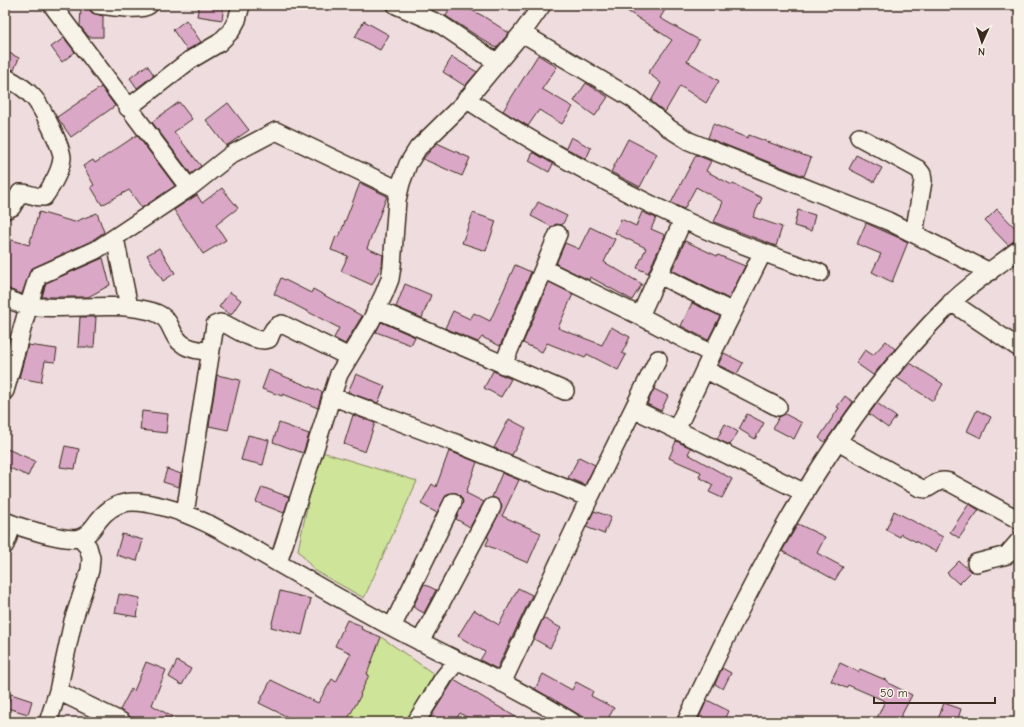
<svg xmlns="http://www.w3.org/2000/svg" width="1024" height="727" font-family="'Comic Neue',sans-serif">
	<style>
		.pitch { fill: #cee499; stroke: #84875c }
		.building { fill: #daa8c6; stroke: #3b2a1e }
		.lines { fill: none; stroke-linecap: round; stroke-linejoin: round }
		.minor-casing { stroke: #3b2a1e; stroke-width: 20 }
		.minor { stroke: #f7f3e8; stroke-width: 17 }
	</style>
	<rect width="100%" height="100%" fill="#eedcde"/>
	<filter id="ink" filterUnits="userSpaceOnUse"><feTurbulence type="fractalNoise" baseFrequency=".025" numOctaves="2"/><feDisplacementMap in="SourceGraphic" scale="8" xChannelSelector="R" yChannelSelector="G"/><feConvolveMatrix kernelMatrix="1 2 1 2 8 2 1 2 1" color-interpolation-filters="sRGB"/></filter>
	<g filter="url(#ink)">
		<path class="pitch" d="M319,451l98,30 -53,117 -50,-28 -16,-20z
			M381,637l53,37 -27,48h-69z"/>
		<path class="building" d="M199,5h25l-2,15 -25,-4z
			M452,5h10l21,11 26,17 -13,15 -50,-32z
			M618,5h50l-8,13 39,22 -12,21 32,20 -13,22 -26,-17 -15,26 -14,-11 10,-18 -13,-10 24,-33z
			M89,8l3,5 11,3v21h-14l-9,-11 1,-17z
			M186,20l15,22 -14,8 -14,-20z
			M364,21l25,14 -9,15 -25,-13z
			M64,38l11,14 -13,10 -11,-15z
			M5,51l14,7 -5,12 -9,-3z
			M538,55l19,12 -15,22 31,18 -11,17 -23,-14 -11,16 -25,-15z
			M452,57l25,15 -12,14 -22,-14z
			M147,65l7,10 -17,13 -7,-10z
			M586,83l22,14 -13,19 -21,-15z
			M101,87l14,19 -44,31 -14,-20z
			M179,102l13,17 -18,13 27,34 -10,8 -39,-52z
			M228,103l21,27 -23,16 -20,-26z
			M713,124l34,14 2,-3 62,23 -7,18 -96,-38z
			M137,135l38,51 -33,22 -13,-18 -27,15 -11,-18 3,-2 -11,-19 10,-6 2,3z
			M571,137l20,11 -5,11 -20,-11z
			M628,139l29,15 -17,33 -29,-15z
			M437,143l33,15 -8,18 -39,-17z
			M533,152l20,12 -4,8 -20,-11z
			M696,155l15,6 -5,10 26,14 1,-1 29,14 -9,19 29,10 -6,19 -62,-24 9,-20 -27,-15 -12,22 -13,-6z
			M856,155l26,13 -8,14 -25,-13z
			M360,183l27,13 -20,52 16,7 -1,10 -10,20 -31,-14 7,-15 -17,-6 5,-14 3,1z
			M222,188l16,20 -22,17 10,15 -23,14 -29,-44 23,-15 5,8z
			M538,202l29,14 -5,9 -6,-1 -4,3 -21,-11z
			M997,209l22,23v7l-11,6 -23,-24z
			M798,210l17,5 -4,16 -17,-5z
			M39,212l35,10 23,-9 7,19 -13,9 -60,28 -9,25 -17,-6v-50l24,7z
			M642,212l14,6 -5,11 14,6 -17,38 -11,-5 9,-20 -31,-15 6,-14 15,7z
			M473,213l23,8 -10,30 -24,-8z
			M866,223l42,19 -16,40 -20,-10 9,-18 -24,-10z
			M590,227l25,12 -11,23 38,22 -10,16 -42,-23 -1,3 -33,-16 9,-21 14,6z
			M685,241l32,15 1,-1 27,11 -16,33 -57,-29z
			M159,248l16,25 -12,8 -16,-26z
			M103,258l7,27 -22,12h-46l4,-14z
			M515,265l16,7 -31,74 -18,-9 -4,5 -33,-14 8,-17 17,8 4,-6 16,8z
			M281,278l30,15 2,-4 49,27 -17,28 -11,-6 5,-10 -65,-34z
			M549,282l24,12 -15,34 44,17 9,-18 19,10 -8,16 4,2 -8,15 -31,-16 -2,4 -38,-15 -5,9 -19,-9z
			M405,284l26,11 -9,23 -26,-11z
			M230,292l11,8 -10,15 -12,-8z
			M692,303l28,13 -12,24 -27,-14z
			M80,317h16l-2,30h-16z
			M381,322l34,15 -4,8 -35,-13z
			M886,341l9,8 -22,26 -17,-12 9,-13 8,5z
			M28,345l29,4 -2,13 -10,-1 -4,21 -22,-4z
			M724,353l19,10 -6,11 -19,-9z
			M910,363l33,21 -10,17 -36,-23z
			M269,370l53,22 -4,16 -35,-14 -1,2 -20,-7z
			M493,371l18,8 -10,18 -17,-9z
			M356,374l29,12 -7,17 -30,-11z
			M217,375l23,5 -12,50 -19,-4z
			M654,389l14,7 -7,15 -14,-7z
			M845,396l8,6 -28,40 -6,-4 20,-30 -2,-1z
			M877,403l19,14 -8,11 -19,-14z
			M977,410l14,7 -10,21 -14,-7z
			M142,411l26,3 -2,19 -26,-3z
			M747,414l17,9 -9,16 -16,-10z
			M785,414l17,9 -8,16 -21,-11 6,-11z
			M353,415l22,8 -10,29 -21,-8z
			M509,419l17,9 -14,27 -18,-7z
			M279,423l30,11 -6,19 -30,-11z
			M725,424l13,8 -8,13 -13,-6z
			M248,435l21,5 -6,25 -22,-5z
			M676,441l15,7 -3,6 44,25 -10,19 -13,-6 4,-7 -14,-8 2,-5 -32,-14z
			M65,446l14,3 -4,20 -15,-2z
			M5,448l30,13 -7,15 -23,-10z
			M449,451l28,11 -11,31 18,9 -14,25 -14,-8 7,-17 -2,-5 -4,-4 -10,1 -10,19 -16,-9 11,-20 4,3z
			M579,457l16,8 -10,20 -17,-7z
			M167,469l14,5 -2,13 -16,-5z
			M502,473l17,7 -17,36 39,17 -13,30 -42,-18 3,-7 -2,-1 15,-30 -2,-6 -8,-4z
			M262,487l27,10 -5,16 -28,-11z
			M969,504l10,6 -20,28 -9,-6z
			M594,511l17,6 -7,17 -18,-7z
			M894,511l49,26 -7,15 -35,-18 -1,3 -14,-7z
			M798,524l27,13 -8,16 26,14 -8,13 -53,-29z
			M122,534l21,6 -6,21 -21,-6z
			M959,561l12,11 -12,12 -12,-11z
			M424,584l12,6 -12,23 -11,-6z
			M518,588l14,7 -35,74 -17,-9 5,-8 -27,-16 16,-26 25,15z
			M280,591l31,8 -9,36 -31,-8z
			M119,594l21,4 -3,19 -22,-4z
			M543,618l18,10 -11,20 -16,-9z
			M347,620l15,6 -1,3 20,8 -14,37 2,1 -9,19 1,1 -15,27h-48l-39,-19 12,-23 47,23 14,-24 4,3 15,-29 -16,-7z
			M177,661l14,8 -9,16 -13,-8z
			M146,662l20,8 -14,35 29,17h-43l-18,-12 11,-21 3,2z
			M840,663l19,9 1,-3 28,12v2l24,12 -14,27h-23l10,-21 -37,-16 -2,3 -15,-7z
			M722,668l9,5 -8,16 -8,-5z
			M543,674l29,16 4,-8 17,9 -2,5 23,12 -8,14h-14l-57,-33z
			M454,680l70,42h-50l-14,-9 -6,9h-17l-7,-4z
			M11,694l21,7 -4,13 -21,-6z
			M707,700l22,11 -5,11h-27z
			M944,703l17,6 -4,13h-20z"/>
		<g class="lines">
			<g class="minor-casing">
				<path id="minor" d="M52,5l137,183
					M98,5c12,1 42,7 51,0
					M396,5l44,19 56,38
					M522,33l111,66 37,30 19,12 199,80 102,51
					M5,77c10,5 20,11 28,20 8,8 29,50 29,61 -1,12 -11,29 -18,39 -9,1 -16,-5 -24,-4l-8,14 -7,3
					M466,99c74,48 151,91 231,127 40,18 82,32 123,47
					M128,108l62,-48 29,-17 12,-12 6,-11 4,-15
					M859,137l59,32 4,5 1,7 -9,53
					M115,238l14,69
					M544,269l96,47 72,38 -36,76
					M659,275l74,37
					M5,298c7,3 15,7 23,8 39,5 80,-4 118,4 31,6 20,24 38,35 7,5 18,5 26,7
					M951,302l68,46
					M376,309l189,82
					M640,316l43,-96
					M712,354l51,-102
					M503,365l55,-131
					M706,370l72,37
					M5,391c11,-38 20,-77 33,-115l58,-26 93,-62 43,-34 44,-23 123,59
					M331,396l125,47 133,55
					M634,409l171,84
					M838,442l82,46 6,1c10,-5 12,-10 23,-7l70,38
					M185,513l30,-188 5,-2 5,1c11,5 32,20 44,15 3,-8 5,-13 13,-15l67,33
					M5,521c14,6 61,21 74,17 9,-2 14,-10 19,-17 18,-24 39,-21 66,-14 35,9 65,28 95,45 36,21 72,42 109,62 67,38 139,67 204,108
					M5,545l8,-21
					M278,563l61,-189 32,-53 13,-27 6,-15 2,-13 5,-66 4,-17 7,-19 10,-16 45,-44 59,-71 20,-28
					M976,563l31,-8 12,-14
					M392,627l61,-125
					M420,642l72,-135
					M502,683l83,-176 73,-148
					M58,691l64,31
					M48,722l10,-31 15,-70 17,-51 1,-12 -3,-11 -8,-9
					M416,722l28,-45 13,-16
					M686,722c68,-148 147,-303 265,-419 20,-20 46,-36 68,-54"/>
			</g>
			<use href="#minor" class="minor"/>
		</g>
	</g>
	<rect width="1024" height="727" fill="none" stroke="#f7f3e8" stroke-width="20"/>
	<rect x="10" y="10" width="1004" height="707" fill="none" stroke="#3b2a1e" stroke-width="1.5" filter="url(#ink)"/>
	<g transform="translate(982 42) rotate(183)" stroke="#f7f3e8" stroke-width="3" paint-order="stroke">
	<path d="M0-3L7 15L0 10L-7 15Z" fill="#3b2a1e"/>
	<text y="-6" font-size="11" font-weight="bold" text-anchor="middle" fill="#3b2a1e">N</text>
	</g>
	<path d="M874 697v6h121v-6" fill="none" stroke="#3b2a1e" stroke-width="2"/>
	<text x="880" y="697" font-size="12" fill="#3b2a1e" stroke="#f7f3e8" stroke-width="3" paint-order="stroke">50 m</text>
</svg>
